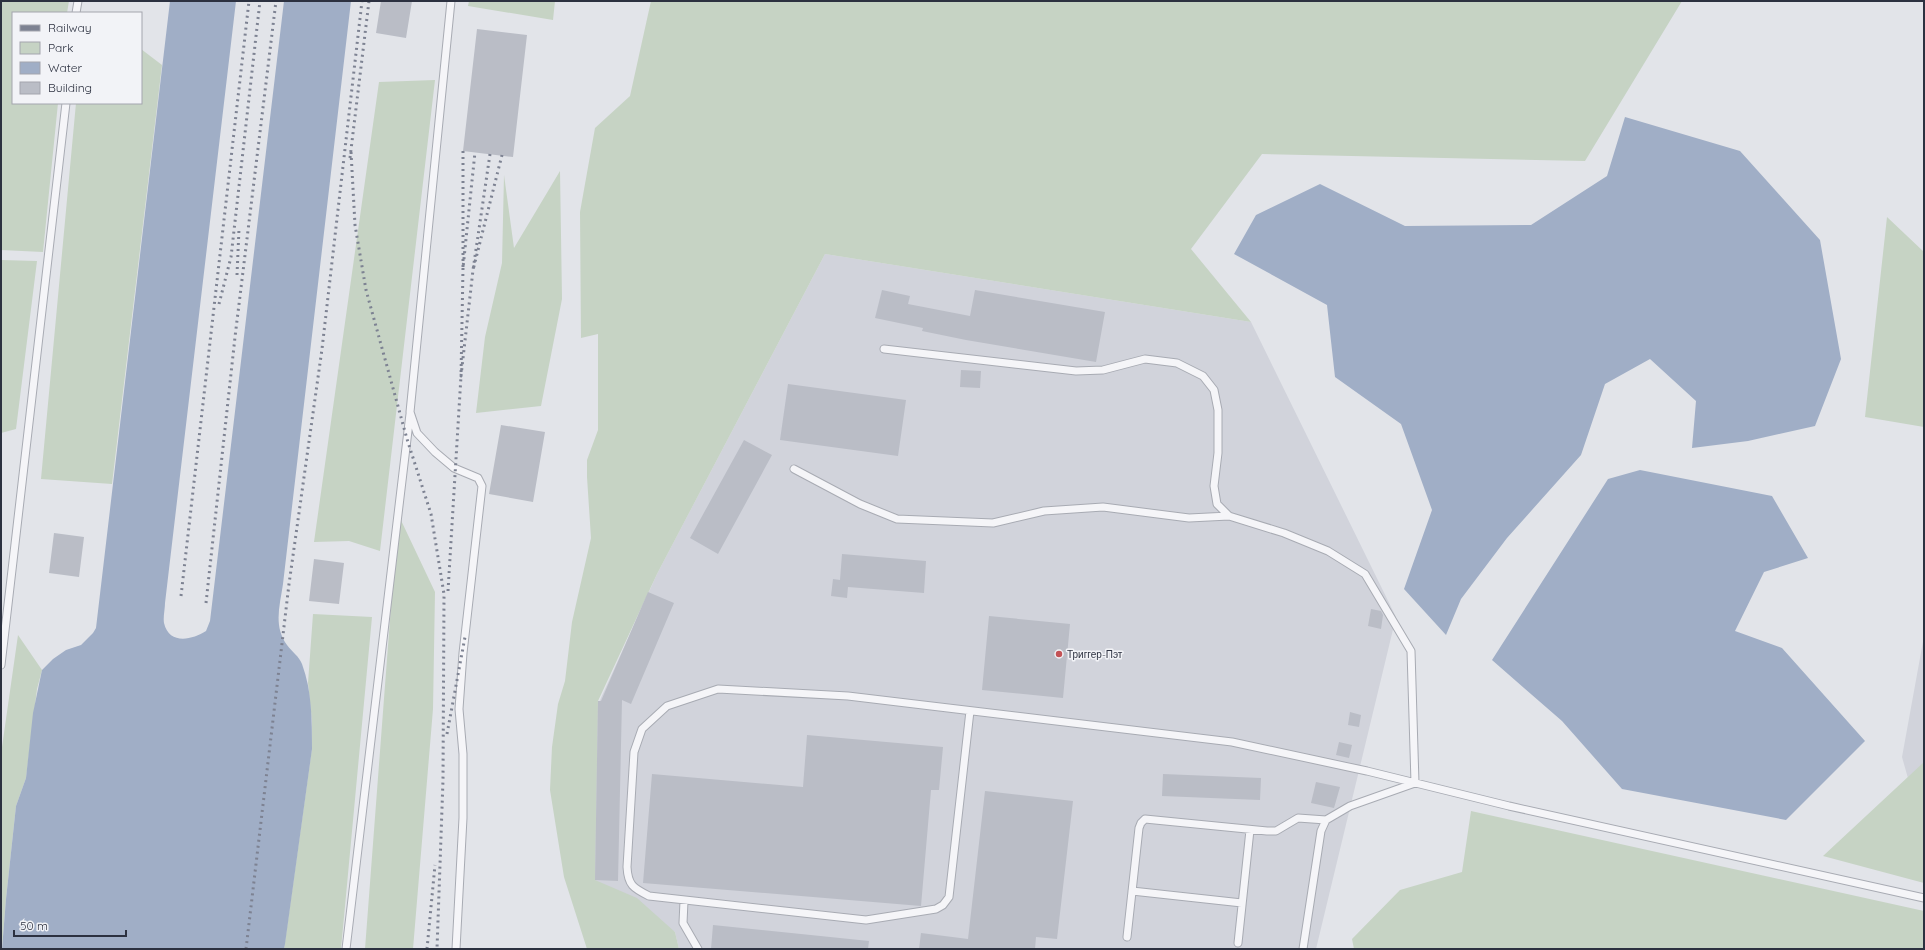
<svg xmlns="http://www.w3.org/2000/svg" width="1925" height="950" font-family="Quicksand,sans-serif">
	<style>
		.built { fill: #d1d3db }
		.green { fill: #c6d3c4 }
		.water { fill: #a0aec6 }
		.building { fill: #babdc6 }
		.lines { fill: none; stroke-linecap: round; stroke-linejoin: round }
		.lane-casing { stroke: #a8abb3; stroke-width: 9 }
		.lane { stroke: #f5f5f8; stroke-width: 7 }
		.rail { stroke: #7d8292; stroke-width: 3; stroke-dasharray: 2 4; stroke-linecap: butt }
		.poi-dot { fill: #c35256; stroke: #f2f3f7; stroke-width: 1.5 }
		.labels { text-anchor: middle; stroke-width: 3; stroke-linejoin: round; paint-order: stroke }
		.poi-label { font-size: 10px; fill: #2c3140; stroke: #f2f3f7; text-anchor: start }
	</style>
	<rect width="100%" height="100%" fill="#e2e4e9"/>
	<path class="built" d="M825,254l426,68 145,295 -80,332h-637l-4,-17 -82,-49 3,-174 61,-135z
		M1924,636v199l-22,-78z"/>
	<path class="green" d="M1,1h68l-2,12h-54v90h45l-15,149 -42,-2z
		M469,1h86l-2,19 -85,-14z
		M651,1h1031l-97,160 -323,-7 -71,95 60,73 -426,-68 -168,320 -59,127 -3,179 42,18 38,34 4,17h-92l-23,-72 -14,-87 2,-43 6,-43 7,-23 7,-59 19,-84 -4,-61v-17l11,-30v-96l-17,4 -1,-126 15,-84 35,-32z
		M141,49l21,16 -50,419 -71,-5 35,-376h65z
		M435,80l-55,471 -31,-10 -35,1 65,-460z
		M560,171l2,128 -21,107 -65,7 9,-76 17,-74 2,-88 10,73z
		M1887,217l37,35v175l-59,-10z
		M1,260l36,1 -21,168 -15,4z
		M398,514l37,78 -2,117 -20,240h-48z
		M313,614l59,3 -31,332h-57l28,-201v-27l-4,-38z
		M18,635l24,35 -5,19 -11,89 -10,28 -10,93 -4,50h-1v-195z
		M1924,762v121l-101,-27z
		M1471,811l453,100v38h-570l-2,-10 48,-49 62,-18z"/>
	<path class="water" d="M170,1h66l-71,602c0,6 -2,14 -1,20 5,22 28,17 42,8l4,-10 74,-620h67l-68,583c-3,21 -10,42 4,61 5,7 12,11 15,19 10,27 10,56 10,85l-27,195 -1,5h-282l4,-50 10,-93 10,-28 7,-65 9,-43 11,-11 13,-9 15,-5 12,-12 3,-5z
		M1625,117l115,34 80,89 21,119 -26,67 -67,15 -56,7 4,-47 -46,-42 -45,25 -24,71 -74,83 -46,61 -15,36 -42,-46 28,-79 -31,-86 -66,-47 -8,-72 -93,-51 22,-39 64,-31 85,42 126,-1 76,-49z
		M1640,470l132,26 36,62 -44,14 -29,59 47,17 83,93 -79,79 -164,-31 -60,-68 -70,-61 116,-181z"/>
	<path class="building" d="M381,1h31l-6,37 -30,-5z
		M477,29l50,6 -14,122 -50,-6z
		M882,290l28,6 -2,8 62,12 5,-26 130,22 -9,50 -130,-22 -44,-9 1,-3 -48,-10z
		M961,370l20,1 -1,17 -20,-1z
		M788,384l118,16 -8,56 -118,-16z
		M501,425l44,7 -12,70 -44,-8z
		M744,440l28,15 -54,99 -28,-16z
		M54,533l30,4 -5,40 -30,-4z
		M842,554l84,7 -2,32 -76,-6 -1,11 -16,-2 2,-17 7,1z
		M314,559l30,4 -5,41 -30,-3z
		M648,592l26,11 -43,101 -9,-4 -4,181 -23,-1 3,-179h3z
		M1371,609l10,2 2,4 -2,14 -13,-3z
		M989,616l81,8 -7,74 -81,-8z
		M1350,712l11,3 -2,12 -11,-2z
		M807,735l136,12 -4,43h-8l-10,116 -278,-23 9,-109 151,13z
		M1339,742l13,3 -3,13 -13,-3z
		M1163,774l98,4 -1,22 -98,-4z
		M1316,782l24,5 -6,21 -23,-5z
		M985,791l88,10 -16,138 -21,-2 -1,12h-116l2,-16 47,6z
		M713,925l156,16 -1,8h-157z"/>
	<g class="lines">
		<g class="lane-casing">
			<path id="lane" d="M451,1l-41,411 7,21 18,19 19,16 24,10 4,8 -19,167 -4,56 4,45v64l-7,131
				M76,13l2,-12
				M884,349l192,22 27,-1 42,-11 32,4 26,13 11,14 4,20v43l-4,33 3,18 12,12 55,17 44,18 37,23 46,77 4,132 -65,23 -24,14 -5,11 -18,118
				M794,469l66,35 37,15 96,4 51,-12 59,-4 86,11 40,-2
				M1,665l65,-562
				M970,711l-21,186 -6,8 -7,4 -70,11 -217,-24c-16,-8 -21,-11 -22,-29l7,-115 8,-23 25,-23 51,-17 130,7 384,46 135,29 142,35 415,92
				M1132,891l110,12
				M684,901l-1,22 15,26
				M1127,937l12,-109 2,-5 4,-4 122,12h9l22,-13 28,2
				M1238,943l12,-113
				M346,949l64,-535"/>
		</g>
		<use href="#lane" class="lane"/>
		<path class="rail" d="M463,151v117l12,-116
			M351,152l4,73 11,65 41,149 24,75 13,80 -1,186 -6,169
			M490,154l-17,116 29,-115
			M350,158l19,-157
			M463,268l-2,108 12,-106
			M237,275l2,-46
			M219,304l12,-47 29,-256
			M448,591l13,-215
			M181,596l68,-595
			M206,603l29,-266 41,-336
			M447,734l18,-97
			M246,949l43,-365 33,-235 40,-348
			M427,949l8,-84"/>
	</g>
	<circle class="poi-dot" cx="1059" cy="654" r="4"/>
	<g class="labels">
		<g class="poi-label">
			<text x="1067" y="658">Триггер-Пэт</text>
		</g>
	</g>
	<rect width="1925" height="950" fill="none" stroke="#2c3140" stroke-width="4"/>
	<rect x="12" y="12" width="130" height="92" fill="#f2f3f7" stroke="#a3a5ae"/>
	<rect x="20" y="25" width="20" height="6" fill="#7d8292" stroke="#a3a5ae"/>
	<text x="48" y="32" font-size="12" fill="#2c3140">Railway</text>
	<rect x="20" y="42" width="20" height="12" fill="#c6d3c4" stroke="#a3a5ae"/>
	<text x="48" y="52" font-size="12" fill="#2c3140">Park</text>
	<rect x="20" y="62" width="20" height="12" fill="#a0aec6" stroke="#a3a5ae"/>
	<text x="48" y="72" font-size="12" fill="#2c3140">Water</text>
	<rect x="20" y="82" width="20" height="12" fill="#babdc6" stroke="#a3a5ae"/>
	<text x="48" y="92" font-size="12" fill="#2c3140">Building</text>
	<path d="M14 930v6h112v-6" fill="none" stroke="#2c3140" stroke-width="2"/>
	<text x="20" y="930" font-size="12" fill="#2c3140" stroke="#f2f3f7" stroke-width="3" paint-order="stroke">50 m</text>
</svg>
